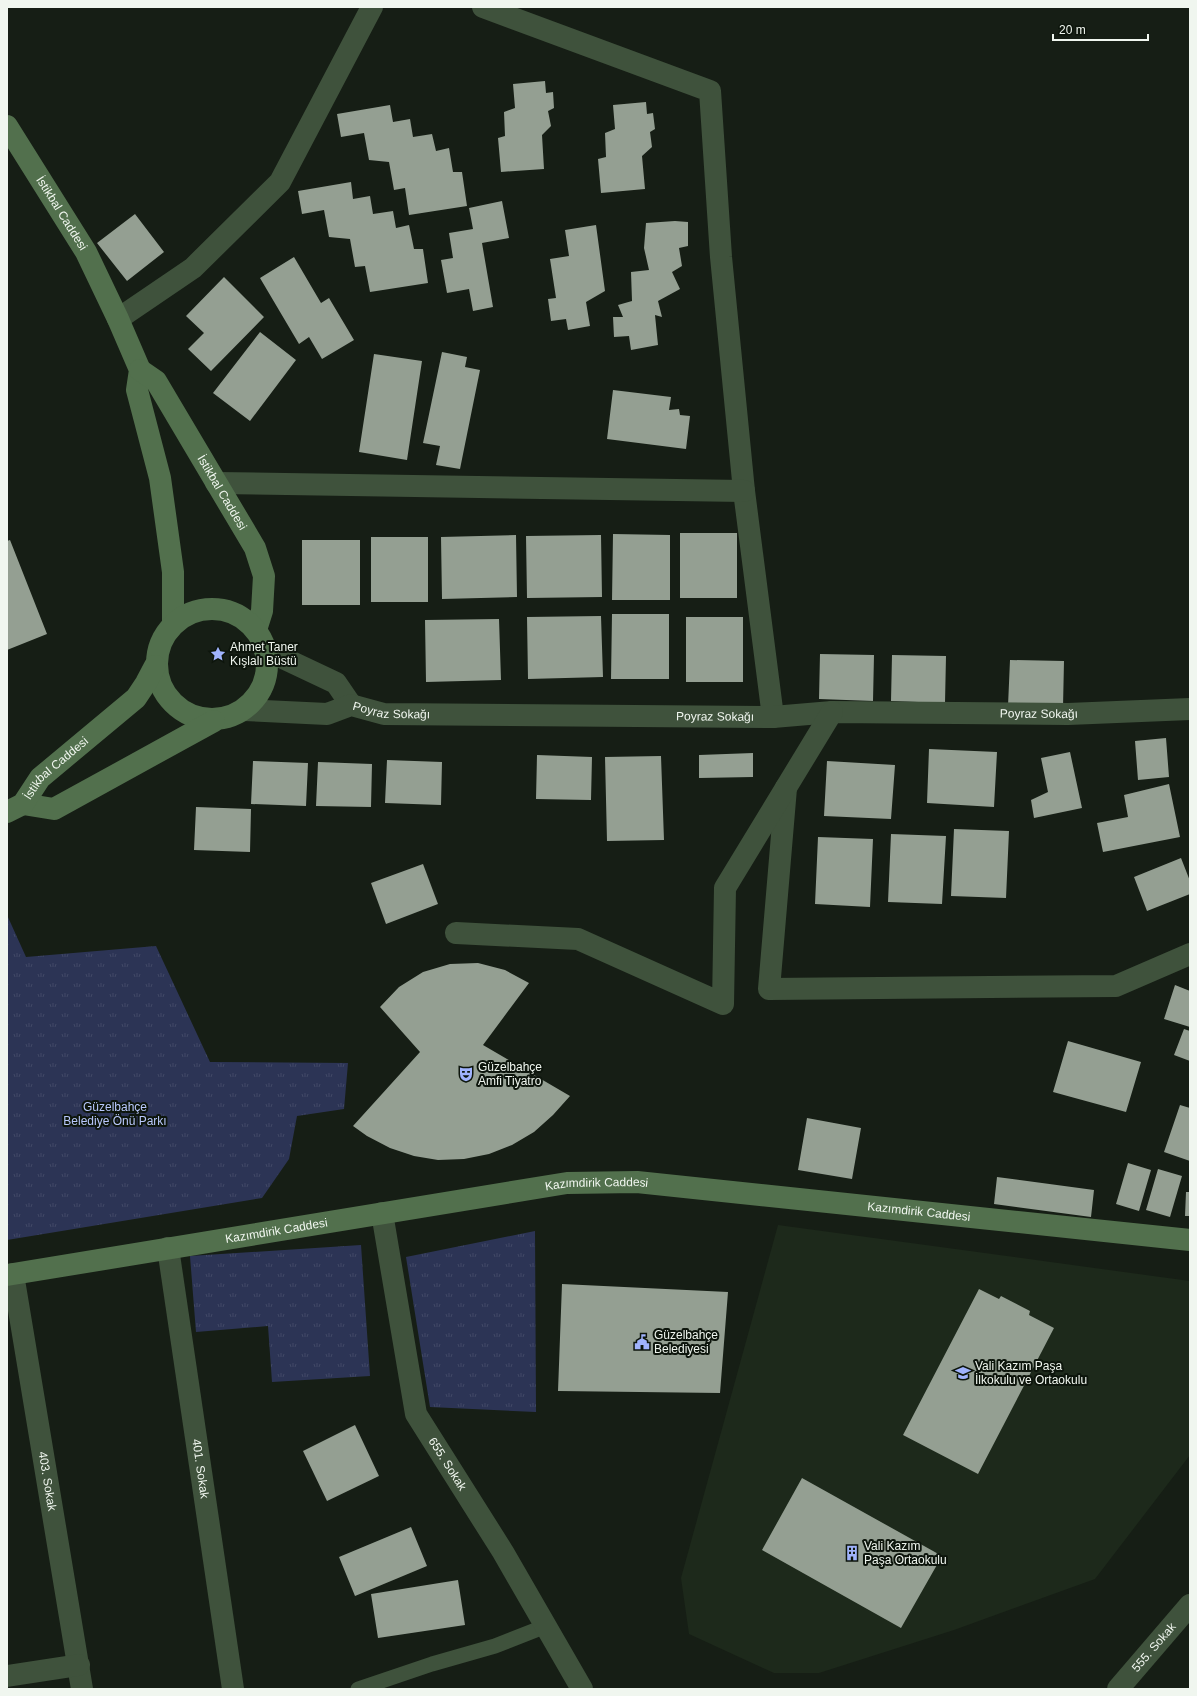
<svg xmlns="http://www.w3.org/2000/svg" width="1197" height="1696" font-family="Arial,sans-serif">
	<style>
		.built { fill: #1d291b }
		.grass { fill: url(#grass-tufts) }
		.building { fill: #949f92 }
		.lines { fill: none; stroke-linecap: round; stroke-linejoin: round }
		.service { stroke: #3f523c; stroke-width: 15 }
		.minor { stroke: #3f523c; stroke-width: 22 }
		.secondary { stroke: #52704d; stroke-width: 22 }
		.labels { text-anchor: middle; stroke-width: 4; stroke-linejoin: round; paint-order: stroke }
		.street-label { font-size: 12px; fill: #f0f6ef; stroke: #0d150c }
		.poi-label { font-size: 12px; fill: #f0f6ef; stroke: #0d150c; text-anchor: start }
		.park-label { font-size: 12px; fill: #b9c8fc; stroke: #0d150c }
	</style>
	<defs>
		<pattern id="grass-tufts" width="24" height="20" patternUnits="userSpaceOnUse"><rect width="24" height="20" fill="#2c3455"/><path d="M3 7l-1-3M5 7V3M7 7l1-3M15 17l-1-3M17 17v-4M19 17l1-3" fill="none" stroke="#414866"/></pattern>
	</defs>
	<rect width="100%" height="100%" fill="#161e15"/>
	<path class="built" d="M778,1225l412,56v174l-95,124 -141,51 -135,43h-45l-85,-39 -8,-56z"/>
	<path class="grass" d="M7,915l19,42 130,-11 54,116 138,1 -4,46 -47,7 -8,43 -27,39 -255,42z
		M535,1231l1,181 -106,-5 -24,-150z
		M361,1245l9,131 -98,6 -4,-56 -72,6 -6,-76z"/>
	<path class="building" d="M545,81l1,12 7,-1 1,16 -6,3 3,15 -9,9 2,34 -43,3 -3,-34 7,-2 -1,-24 11,-4 -2,-24z
		M646,102l1,12 6,-1 2,16 -5,3 2,15 -10,9 3,33 -44,4 -3,-34 8,-2 -1,-24 10,-4 -2,-24z
		M390,105l3,17 17,-3 3,18 19,-3 4,17 13,-3 4,24h9l5,34 -58,9 -4,-27 -11,2 -5,-28 -20,-2 -5,-27 -23,4 -4,-23z
		M351,182l2,17 17,-3 3,18 20,-3 3,17 13,-3 5,24h9l5,34 -58,9 -5,-26 -10,1 -5,-28 -21,-2 -5,-27 -22,4 -4,-23z
		M502,201l7,37 -27,5 11,64 -20,4 -4,-22 -22,4 -6,-33 12,-2 -4,-25 24,-4 -4,-21z
		M135,214l29,38 -37,29 -30,-38z
		M675,221l13,1v24l-9,2 3,18 -10,6 8,17 -22,12 4,16 -7,-2 3,30 -27,5 -2,-14 -15,1 -1,-20h10l-5,-12 14,-4 -1,-29 18,-2 -5,-22 2,-25z
		M596,225l9,66 -19,11 4,24 -22,4 -2,-11 -15,2 -3,-22 8,-1 -6,-39 19,-3 -4,-26z
		M294,257l27,46 8,-5 25,42 -32,19 -13,-22 -10,7 -39,-66z
		M224,277l40,40 -53,54 -23,-22 16,-16 -18,-17z
		M260,332l36,28 -46,61 -37,-28z
		M442,352l25,5 -2,10 15,3 -20,99 -24,-4 4,-19 -17,-3z
		M374,354l48,7 -15,99 -48,-8z
		M613,390l58,7 -2,13 10,-1 1,6 10,1 -4,33 -79,-10z
		M680,533h57v65h-57z
		M613,534l57,1v65h-58z
		M516,535l1,62 -75,2 -1,-62z
		M601,535l1,62 -75,1 -1,-62z
		M371,537h57v65h-57z
		M10,540l37,94 -40,16v-109z
		M302,540h58v65h-58z
		M612,614h57v65h-58z
		M601,616l2,61 -75,2 -1,-62z
		M686,617h57v65h-57z
		M499,619l2,61 -75,2 -1,-62z
		M820,654l54,1 -1,46 -54,-2z
		M892,655l54,1 -1,47 -54,-2z
		M1010,660l54,1 -1,46 -55,-1z
		M1166,738l3,39 -31,3 -3,-39z
		M929,749l68,3 -3,55 -67,-4z
		M1070,752l12,56 -48,10 -3,-18 17,-8 -7,-34z
		M753,753v24l-54,1v-23z
		M537,755l55,2 -1,43 -55,-1z
		M661,756l3,84 -57,1 -2,-84z
		M387,760l55,2 -1,43 -56,-2z
		M253,761l55,2 -2,43 -55,-2z
		M827,761l68,4 -4,54 -67,-3z
		M318,762l54,2 -1,43 -55,-1z
		M1169,784l11,53 -77,15 -6,-29 31,-6 -4,-22z
		M196,807l55,2 -1,43 -56,-2z
		M954,829l55,2 -3,67 -55,-2z
		M891,834l55,2 -4,68 -54,-2z
		M818,837l55,2 -3,68 -55,-3z
		M1181,858l9,23v13l-43,17 -13,-34z
		M423,864l15,40 -52,20 -15,-41z
		M478,963l27,7 24,13 -46,62 87,51 -17,19 -19,17 -22,13 -23,9 -25,5 -26,1 -24,-4 -24,-8 -23,-12 -14,-10 67,-74 -40,-45 19,-20 24,-15 27,-8z
		M1175,985l15,6v36l-26,-8z
		M1184,1029l6,2v30l-16,-6z
		M1068,1041l73,21 -15,50 -73,-20z
		M1180,1105l10,3v53l-26,-9z
		M807,1118l54,10 -9,51 -54,-9z
		M1128,1163l23,7 -12,41 -23,-7z
		M1158,1169l24,7 -12,41 -24,-7z
		M997,1177l97,13 -3,27 -97,-13z
		M1186,1192h4v24h-5z
		M562,1284l166,8 -8,101 -162,-2z
		M979,1289l20,10 2,-3 29,15 -1,4 25,13 -76,146 -75,-39z
		M355,1425l24,51 -52,25 -24,-50z
		M802,1478l140,78 -41,72 -139,-78z
		M411,1527l16,39 -72,30 -16,-39z
		M458,1580l7,45 -87,13 -7,-44z"/>
	<g class="lines">
		<path class="service" d="M358,1689l74,-25 63,-18 51,-20"/>
		<g class="minor">
			<path d="M483,7l227,84 11,166 23,234 29,226"/>
			<path d="M118,319l75,-51 87,-86 92,-175"/>
			<path d="M216,483l528,8"/>
			<path d="M264,649l72,34 15,22"/>
			<path id="s1" d="M244,710l83,4 24,-9 33,9 389,3 59,-5 236,2 122,-5"/>
			<path d="M786,788l-17,201 347,-3 74,-32"/>
			<path d="M456,933l122,6 145,65 2,-116 107,-176"/>
			<path id="s2" d="M382,1213l34,201 87,138 79,137"/>
			<path id="s3" d="M168,1248l65,441"/>
			<path id="s4" d="M13,1274l69,415"/>
			<path d="M7,1676l72,-11"/>
			<path id="s5" d="M1118,1689l72,-84"/>
		</g>
		<g class="secondary">
			<path id="s6" d="M7,126l79,126 32,67 22,51 -3,20 23,88 13,94v52"/>
			<path id="s7" d="M140,370l16,11 99,167 9,28 -2,35 -6,19"/>
			<circle cx="212" cy="664" r="55"/>
			<path d="M23,804l31,5 160,-88"/>
			<path id="s8" d="M7,812l16,-8 17,-26 96,-80 10,-15 9,-17"/>
			<path id="s9" d="M7,1275l560,-92 70,-1 553,58"/>
		</g>
	</g>
	<defs>
		<g id="sight-bare" transform="scale(1.2)"><path d="M0-6L1.8-2.2L6-1.7L2.9 1.2L3.7 5.4L0 3.3L-3.7 5.4L-2.9 1.2L-6-1.7L-1.8-2.2Z" fill="#a0b3fd" stroke="#0d150c" stroke-width="2.5" paint-order="stroke"/></g>
		<g id="theatre-bare" transform="scale(1.2)"><path d="M-5-5.5Q0-4 5-5.5V0Q5 5 0 6Q-5 5-5 0ZM-3.3-2.5H-1v1.5H-3.3ZM1-2.5H3.3v1.5H1ZM-2.8 1Q0 5.5 2.8 1Z" fill="#a0b3fd" stroke="#0d150c" stroke-width="2.5" paint-order="stroke"/></g>
		<g id="civic-bare" transform="scale(1.2)"><path d="M-.6-6.5H3V-4.5H.6V-3L4-1V1h2V6H-6V1h2V-1L-.6-3ZM-1.2 2.5V6h2.4V2.5Z" fill="#a0b3fd" stroke="#0d150c" stroke-width="2.5" paint-order="stroke"/></g>
		<g id="school-bare" transform="scale(1.2)"><path d="M0-5L7-2L0 1L-7-2ZM-4 1L0 2.5L4 1V4Q0 6-4 4Z" fill="#a0b3fd" stroke="#0d150c" stroke-width="2.5" paint-order="stroke"/></g>
		<g id="building-bare" transform="scale(1.2)"><path d="M-4-6H4V6H1V3H-1V6H-4ZM-2.5-4.3h1.7v1.8h-1.7ZM.8-4.3h1.7v1.8H.8ZM-2.5-1h1.7V.8h-1.7ZM.8-1h1.7V.8H.8Z" fill="#a0b3fd" stroke="#0d150c" stroke-width="2.5" paint-order="stroke"/></g>
	</defs>
	<g fill-rule="evenodd">
		<use href="#sight-bare" x="218" y="654"/>
		<use href="#theatre-bare" x="466" y="1074"/>
		<use href="#civic-bare" x="642" y="1342"/>
		<use href="#school-bare" x="963" y="1373"/>
		<use href="#building-bare" x="852" y="1553"/>
	</g>
	<g class="labels">
		<g class="street-label">
			<text dy="4" stroke="none"><textPath href="#s6" startOffset="103">İstikbal Caddesi</textPath></text>
			<text dy="4" stroke="none"><textPath href="#s7" startOffset="149">İstikbal Caddesi</textPath></text>
			<text dy="4" stroke="none"><textPath href="#s1" startOffset="150">Poyraz Sokağı</textPath></text>
			<text dy="4" stroke="none"><textPath href="#s1" startOffset="798">Poyraz Sokağı</textPath></text>
			<text dy="4" stroke="none"><textPath href="#s1" startOffset="474">Poyraz Sokağı</textPath></text>
			<text dy="4" stroke="none"><textPath href="#s8" startOffset="67">İstikbal Caddesi</textPath></text>
			<text dy="4" stroke="none"><textPath href="#s9" startOffset="597">Kazımdirik Caddesi</textPath></text>
			<text dy="4" stroke="none"><textPath href="#s9" startOffset="921">Kazımdirik Caddesi</textPath></text>
			<text dy="4" stroke="none"><textPath href="#s9" startOffset="273">Kazımdirik Caddesi</textPath></text>
			<text dy="4" stroke="none"><textPath href="#s2" startOffset="263">655. Sokak</textPath></text>
			<text dy="4" stroke="none"><textPath href="#s3" startOffset="223">401. Sokak</textPath></text>
			<text dy="4" stroke="none"><textPath href="#s4" startOffset="210">403. Sokak</textPath></text>
			<text dy="4" stroke="none"><textPath href="#s5" startOffset="55">555. Sokak</textPath></text>
		</g>
		<g class="poi-label">
			<text x="230" y="651">Ahmet Taner<tspan x="230" dy="14">Kışlalı Büstü</tspan></text>
			<text x="478" y="1071">Güzelbahçe<tspan x="478" dy="14">Amfi Tiyatro</tspan></text>
			<text x="654" y="1339">Güzelbahçe<tspan x="654" dy="14">Belediyesi</tspan></text>
			<text x="975" y="1370">Vali Kazım Paşa<tspan x="975" dy="14">İlkokulu ve Ortaokulu</tspan></text>
			<text x="864" y="1550">Vali Kazım<tspan x="864" dy="14">Paşa Ortaokulu</tspan></text>
		</g>
		<g class="park-label">
			<text x="115" y="1111">Güzelbahçe<tspan x="115" dy="14">Belediye Önü Parkı</tspan></text>
		</g>
	</g>
	<rect width="1197" height="1696" fill="none" stroke="#f0f6ef" stroke-width="16"/>
	<path d="M1053 34v6h95v-6" fill="none" stroke="#f0f6ef" stroke-width="2"/>
	<text x="1059" y="34" font-size="12" fill="#f0f6ef" stroke="#0d150c" stroke-width="3" paint-order="stroke">20 m</text>
</svg>
